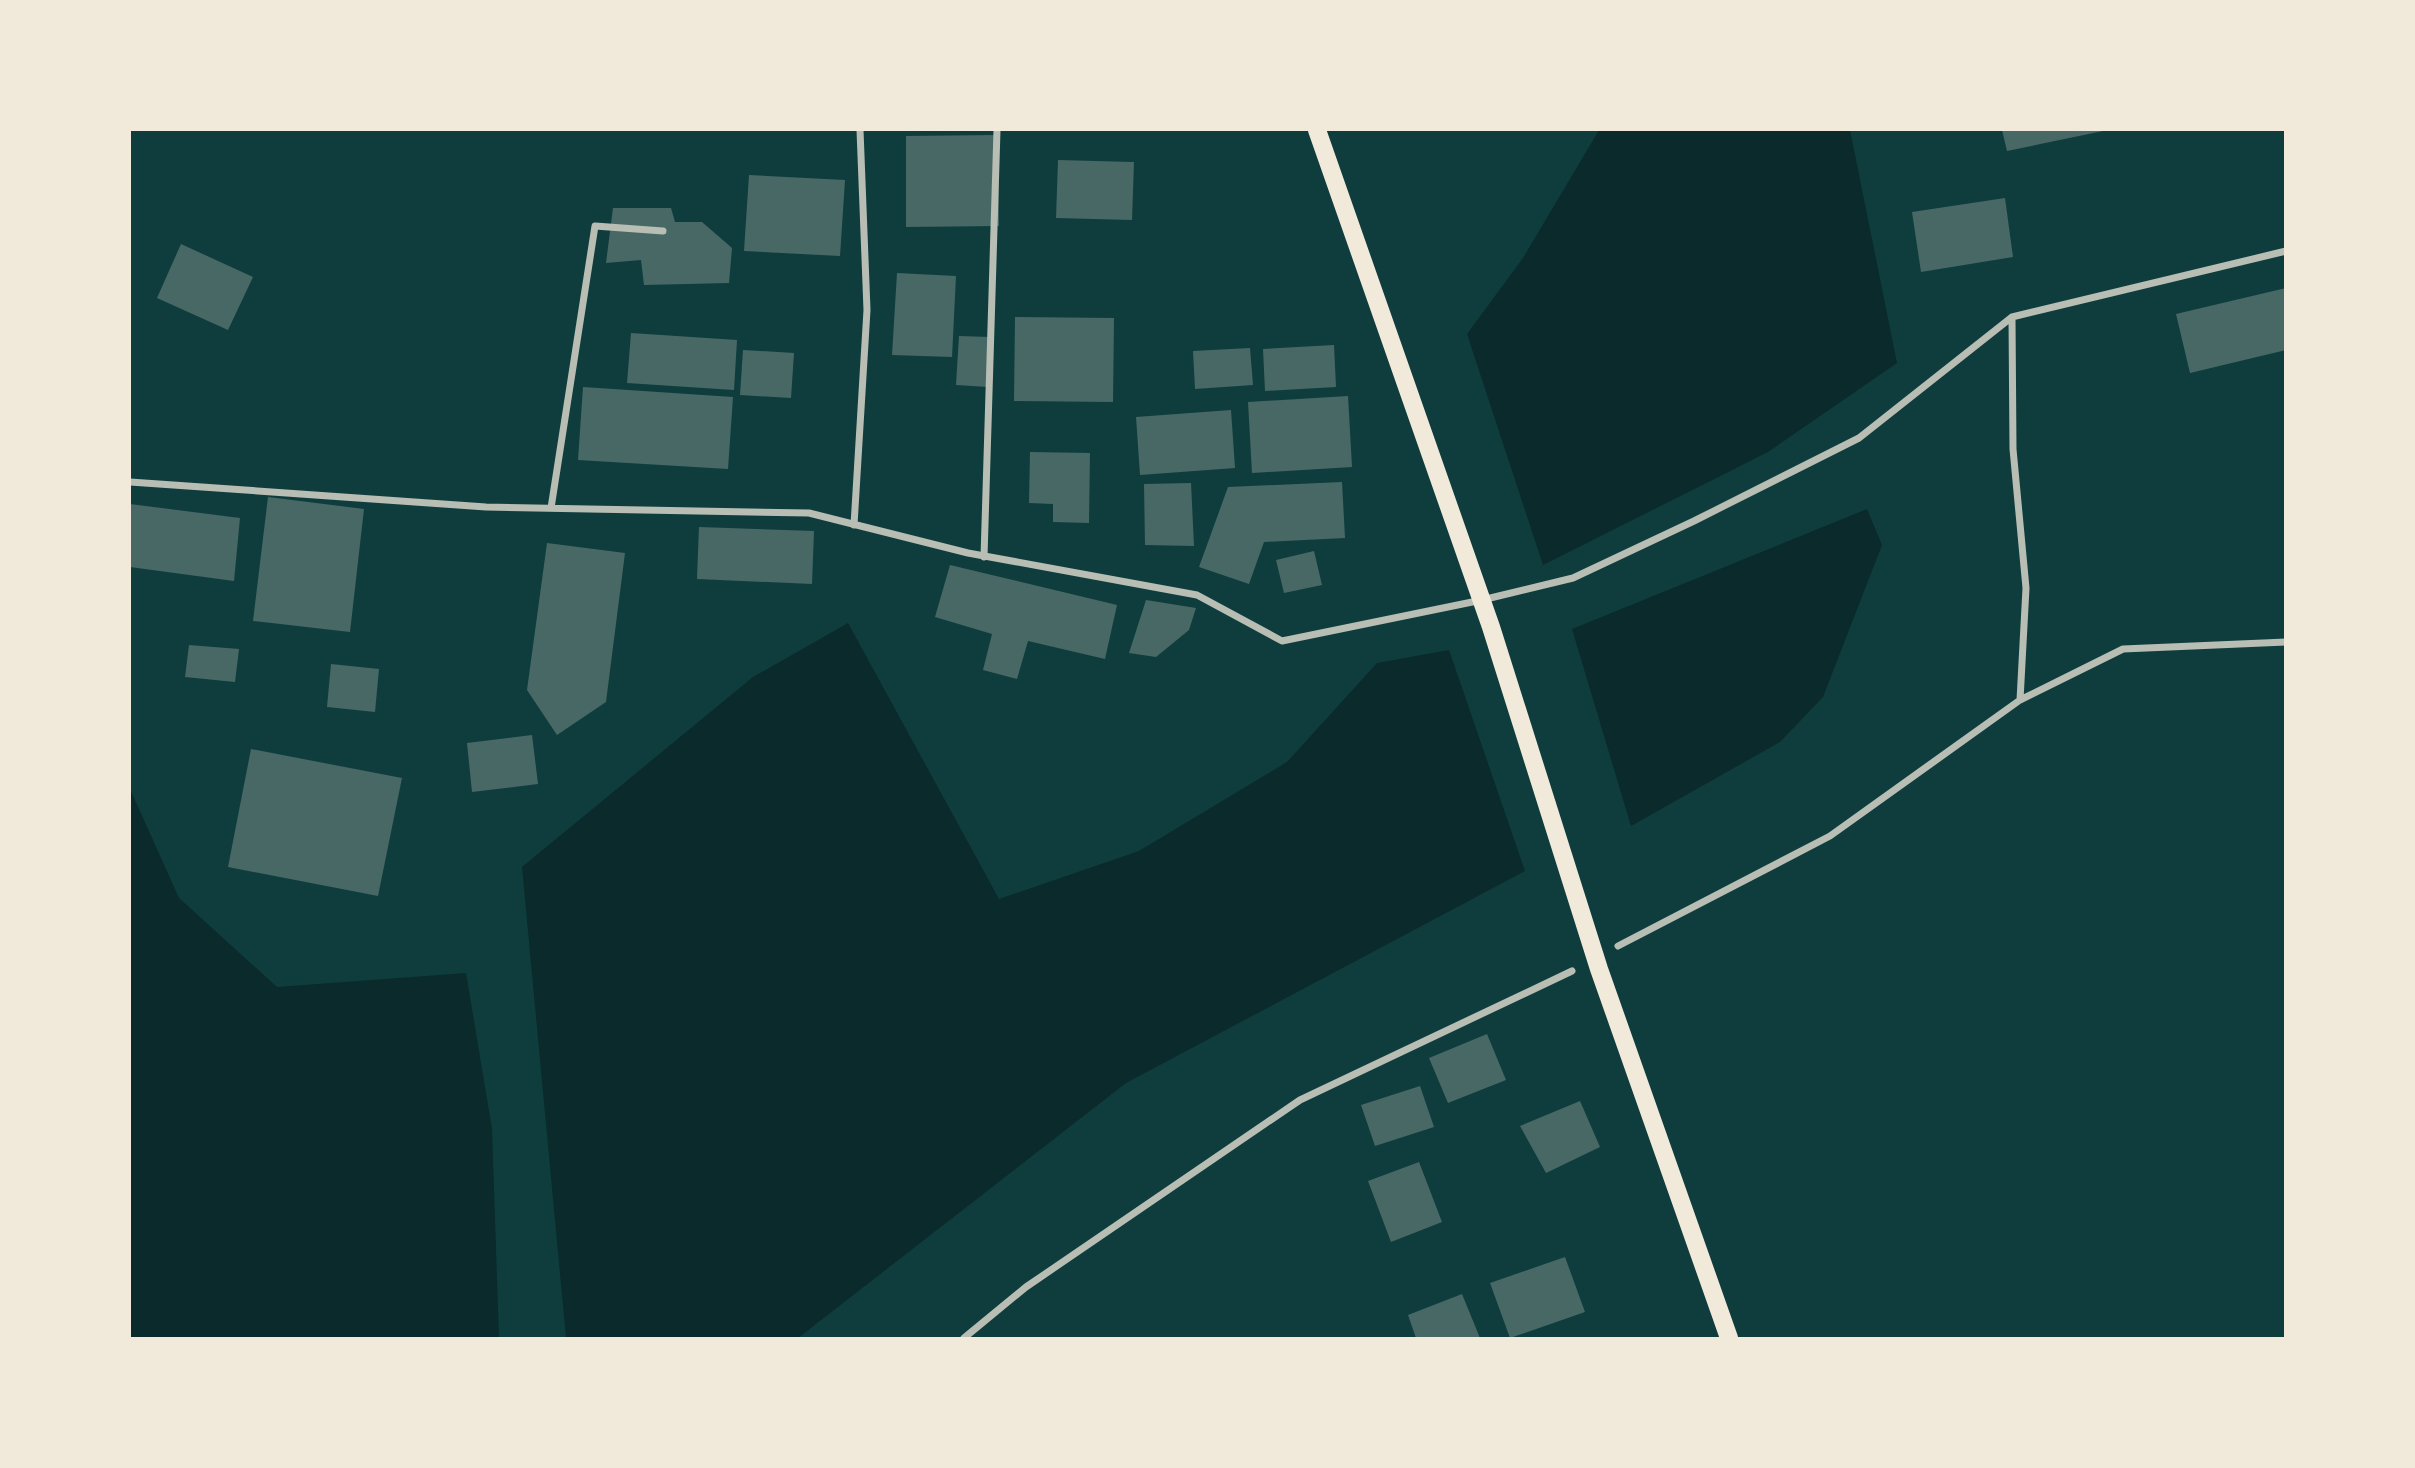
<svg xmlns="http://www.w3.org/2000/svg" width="2415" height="1468" font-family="'DejaVu Sans',sans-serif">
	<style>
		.water { fill: #0a2a2b }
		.building { fill: #486865 }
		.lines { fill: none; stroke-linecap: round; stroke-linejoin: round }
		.minor { stroke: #b8beb3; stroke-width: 7 }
		.primary { stroke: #f1e9da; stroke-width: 18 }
	</style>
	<rect width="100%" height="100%" fill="#0f3d3e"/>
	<path class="water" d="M1599,130h251l47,233 -129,89 -225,113 -76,-231 56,-76z
		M1867,509l15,36 -59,152 -43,45 -149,84 -59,-197z
		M848,623l151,276 140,-48 148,-89 90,-99 72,-13 76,221 -399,212 -328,255h-232l-44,-471 231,-190z
		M130,789l49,109 98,89 189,-14 26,156 7,209h-369z"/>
	<path class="building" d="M2002,130h100l1,1 -96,20z
		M998,135l1,91 -93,1v-91z
		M1058,160l76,2 -2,58 -76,-2z
		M749,175l96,5 -5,76 -96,-5z
		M2005,198l8,59 -92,15 -9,-60z
		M613,208h58l4,14h27l30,26 -3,35 -85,2 -3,-25 -35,3z
		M181,244l72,33 -25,53 -71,-32z
		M897,273l59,3 -4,81 -60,-2z
		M2286,288v62l-96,23 -14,-59z
		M1015,317l99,1 -1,84 -99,-1z
		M631,333l106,7 -3,50 -107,-7z
		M959,336l31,1 -2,50 -32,-2z
		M1334,345l2,42 -71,4 -2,-42z
		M1250,348l3,37 -58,4 -2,-38z
		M743,350l51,3 -3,45 -51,-3z
		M583,387l150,10 -5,72 -150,-9z
		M1348,396l4,71 -100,6 -4,-71z
		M1231,410l4,58 -95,7 -4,-58z
		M1030,452l60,1 -1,70 -36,-1v-18l-24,-1z
		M1342,482l3,56 -81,4 -15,42 -50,-17 29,-80z
		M1191,483l3,63 -49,-1 -1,-61z
		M268,497l96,12 -14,123 -97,-11z
		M130,504l110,14 -6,63 -104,-14z
		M699,527l115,4 -2,53 -115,-5z
		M547,543l78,10 -19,149 -49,33 -30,-45z
		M1314,551l8,34 -38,8 -8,-33z
		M950,565l167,40 -12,54 -77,-18 -11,38 -34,-9 9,-36 -57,-17z
		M1146,600l50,8 -7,22 -33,27 -27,-4z
		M189,645l50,4 -4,33 -50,-5z
		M331,664l48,5 -4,43 -48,-5z
		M532,735l6,49 -66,8 -5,-49z
		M251,749l151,29 -24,118 -150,-29z
		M1487,1034l19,46 -58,23 -19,-45z
		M1420,1086l14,41 -59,19 -14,-41z
		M1580,1101l20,46 -54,26 -26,-47z
		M1419,1162l23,60 -51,20 -23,-61z
		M1565,1257l20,55 -75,26 -20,-55z
		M1462,1294l18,44h-64l-8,-23z"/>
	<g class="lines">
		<path class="minor" d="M2012,317l1,132 13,139 -6,112
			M130,482l356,25 323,6 159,40 229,42 85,46 200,-41 91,-22 121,-57 165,-83 153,-121 274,-66
			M551,508l44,-282 68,5
			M854,525l13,-215 -7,-180
			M984,557l13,-427
			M1618,946l212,-110 190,-136 103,-51 163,-7
			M964,1338l62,-51 274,-187 272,-129"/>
		<path class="primary" d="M1317,130l174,497 108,342 130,369"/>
	</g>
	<rect width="2415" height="1468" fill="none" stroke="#f1e9da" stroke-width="262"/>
</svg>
